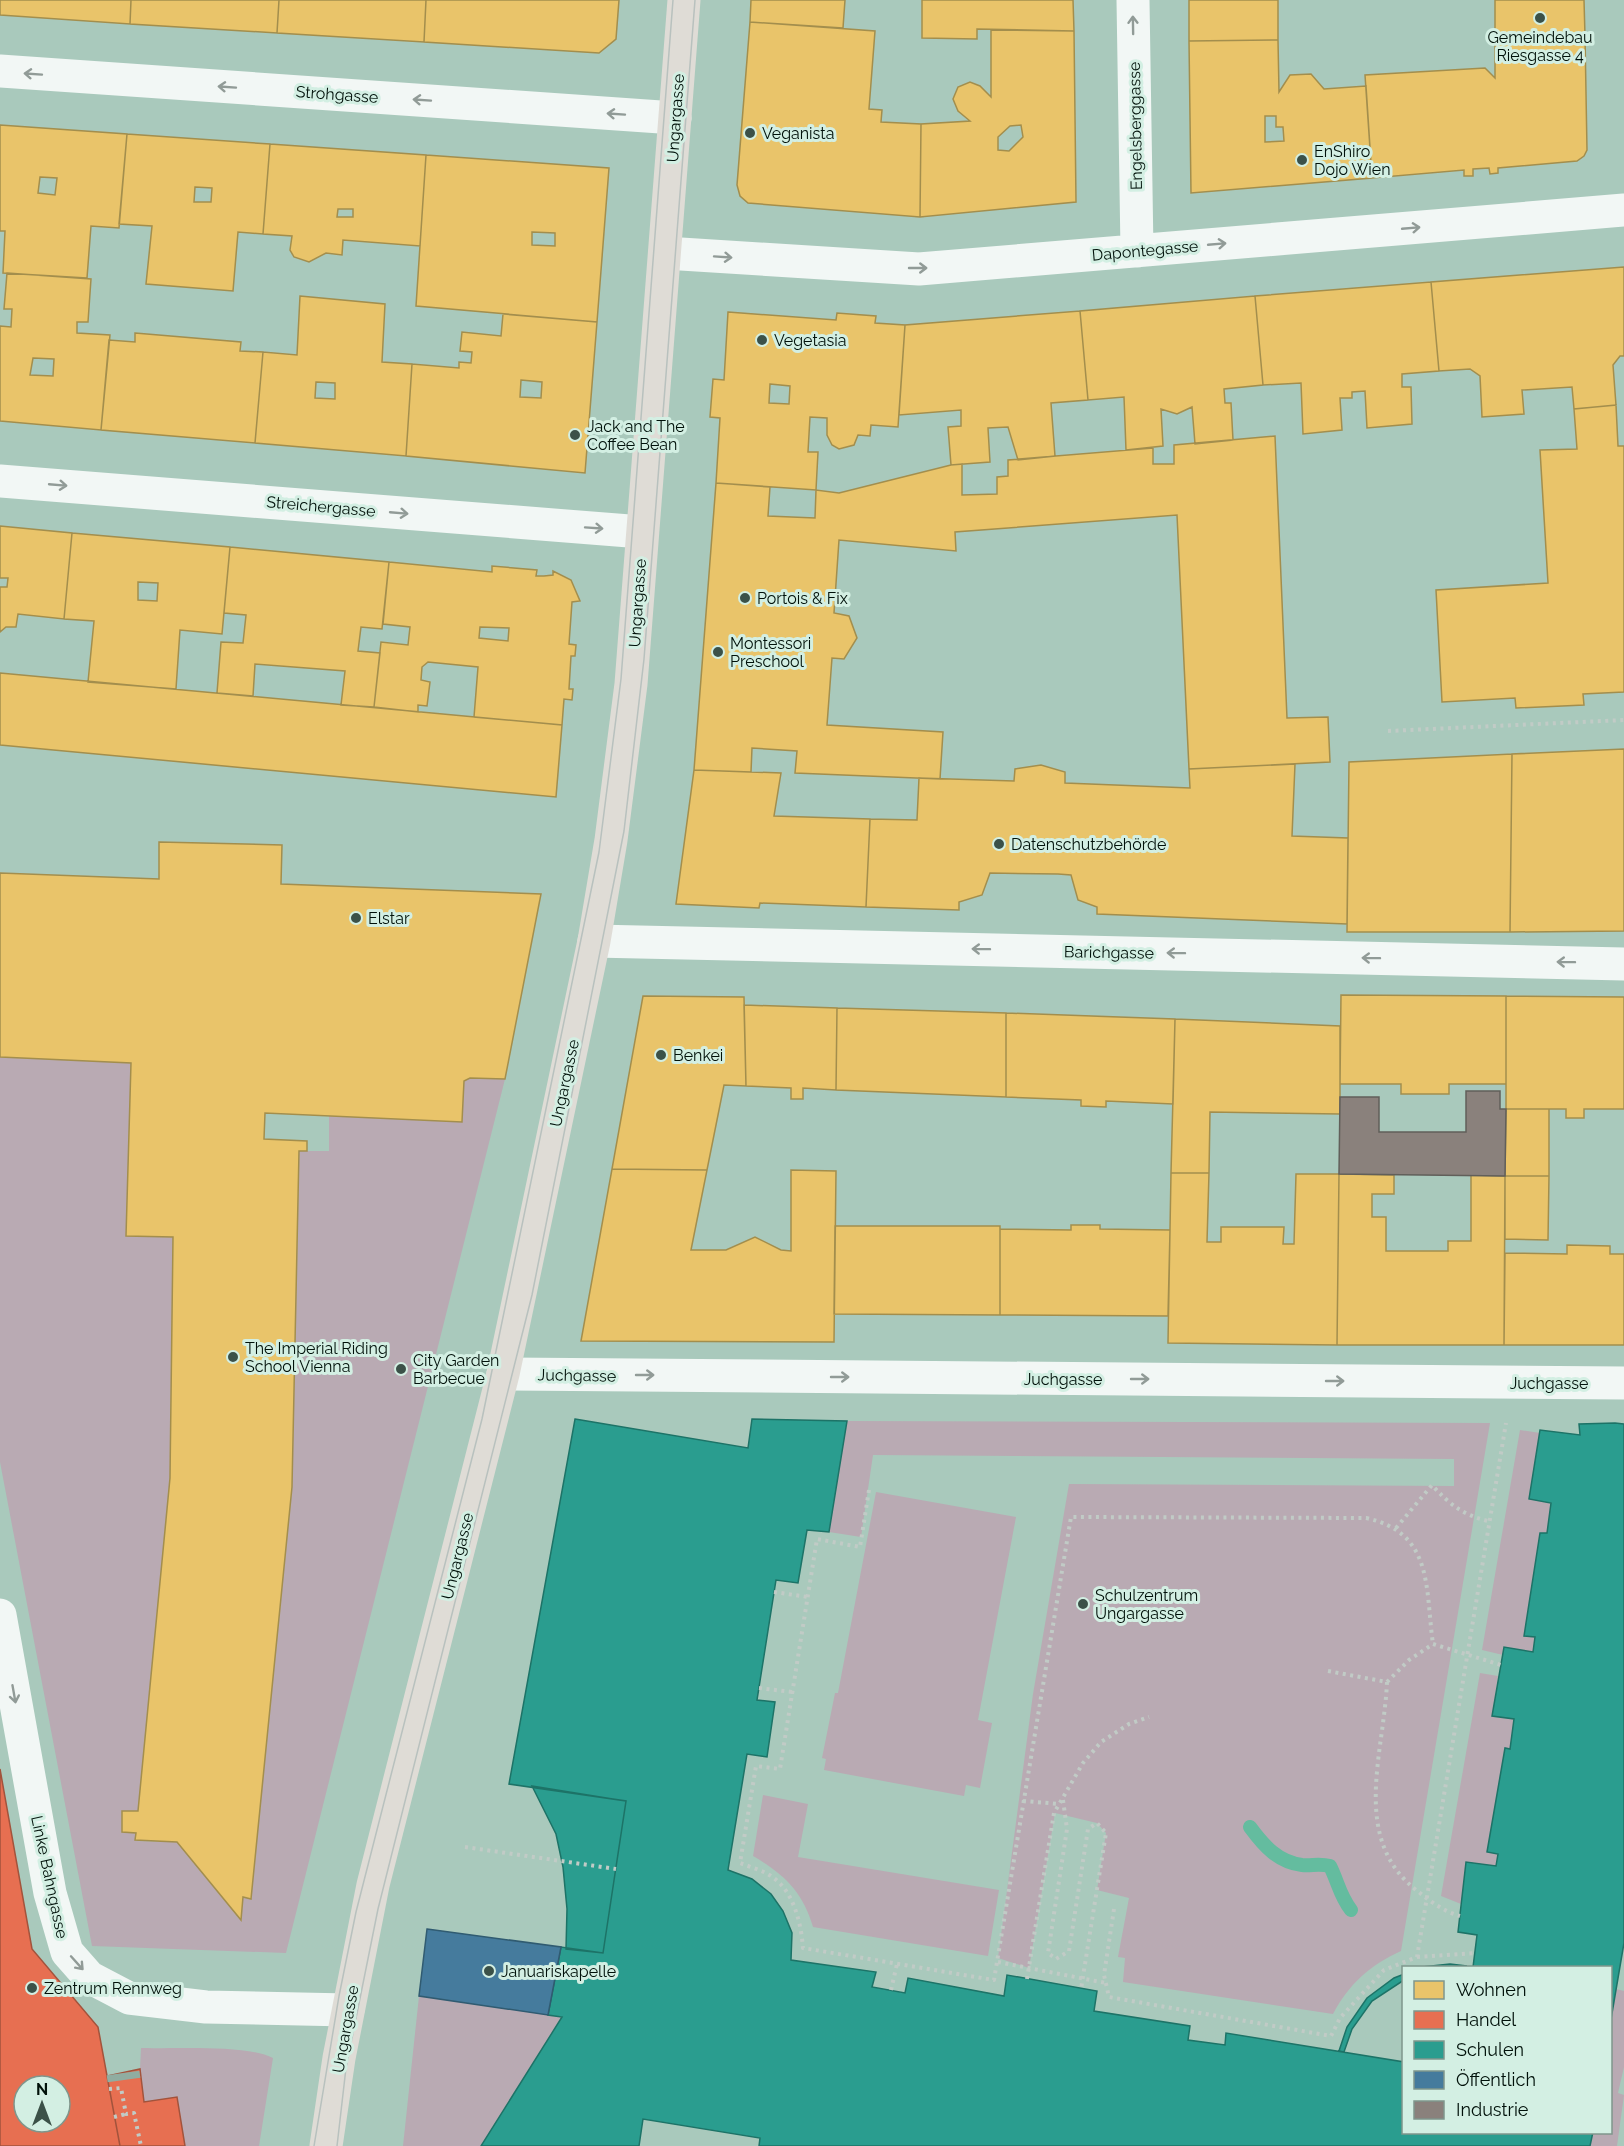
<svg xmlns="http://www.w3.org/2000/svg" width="1624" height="2146" font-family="Raleway,sans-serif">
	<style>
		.green { fill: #b9aab3 }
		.homes { fill: #e9c46a; stroke: #a38e4d; stroke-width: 1.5; fill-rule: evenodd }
		.shops { fill: #e76f51; stroke: #a2533c; stroke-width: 1.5; fill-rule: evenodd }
		.schools { fill: #2a9d8f; stroke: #1d7367; stroke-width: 1.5 }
		.public { fill: #457b9d; stroke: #305b71; stroke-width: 1.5 }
		.industry { fill: #8a817c; stroke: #615f5a; stroke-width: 1.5 }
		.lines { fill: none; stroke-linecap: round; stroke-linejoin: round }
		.stream { stroke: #64bc9f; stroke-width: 14 }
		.minor-tunnel { stroke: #90ada1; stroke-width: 33; stroke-dasharray: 33 16; stroke-linecap: butt }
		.path { stroke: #c1cbc6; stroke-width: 4; stroke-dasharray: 3 4.5; stroke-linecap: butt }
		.minor { stroke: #f2f7f5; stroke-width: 33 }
		.major { stroke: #dfdcd6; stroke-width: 33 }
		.tram { stroke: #b8c1be; stroke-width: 1.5 }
		.oneway { stroke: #919b97 }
		.poi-dot { fill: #3b5148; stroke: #d3efe3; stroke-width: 2 }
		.labels { text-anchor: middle; stroke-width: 6; stroke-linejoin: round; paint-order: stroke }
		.poi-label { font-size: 16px; fill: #00110a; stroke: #d3efe3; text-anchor: start }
		.street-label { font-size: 16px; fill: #00110a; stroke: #d3efe3 }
	</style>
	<rect width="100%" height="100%" fill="#a9c9bc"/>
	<path class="green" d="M0,1057l131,6 42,174 -3,241 -32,333h-16v20l14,2v8l41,1 64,77 2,-22 8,2 41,-412 7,-336h30v-35l133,6 2,-41 6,-3 35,1 -219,874 -194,-7 -92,-484z
		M847,1421l643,2 -89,528c-31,14 -52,33 -68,63l-210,-32 2,-24 -7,-1 11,-59 -32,-8 9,-57 -9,-10 -42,-10 -26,155 -31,-10 35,-264 36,-210 385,2v-27l-581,-4 -12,82 -32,-5z
		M1520,1430l20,3 -11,66 22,4 -4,30h-7l-16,102 11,2 -2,15 -29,-5 -1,8 -21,-5z
		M876,1492l140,25 -38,203 14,3 -12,65 -14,-3 -2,11 -140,-26 2,-11 -4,-1 13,-65h3z
		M1480,1673l18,3 -6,40 22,3 -4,30 -5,-1 -18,104 11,2 -2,12 -35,38 -20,-8z
		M763,1795l45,9 -10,53 201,33 -11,66 -175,-29c-10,-35 -29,-53 -60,-71z
		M1616,1989l8,2v76l-6,26 6,2 -7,51h-27l3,-13 17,-1 1,-107z
		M419,1996l143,21 -81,129h-78z
		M141,2048c33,1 105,-4 132,10l-14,88h-74l-8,-49 -33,5 -4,-33z"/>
	<path class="homes" d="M0,0h131l-1,24 -130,-9z
		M131,0h148l-2,33 -147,-9z
		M279,0h147l-2,42 -147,-9z
		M426,0h193l-3,39 -17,14 -175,-11z
		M751,0h94l-2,28 -93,-6z
		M922,0h151l1,31 -97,-2v10l-55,-1z
		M1189,0h89v40l-89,1z
		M1495,0h89l1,36 -90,2z
		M750,22l125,9 -6,78 13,1 -1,12 40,2 -1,93 -172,-14 -8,-7 -3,-11z
		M991,30l83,1 2,171 -156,15 1,-93 49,-3 -12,-10 -5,-12 5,-12 12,-5 10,4 11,11zM1021,125l2,12 -14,14 -11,-1v-13l12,-11z
		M1585,36l2,114 -3,6 -7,5 -79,7v5l-8,1 -1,-6 -16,1v7h-9v-6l-92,8 -7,-103 120,-7 10,10v-40z
		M1278,40l1,52 11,-17 21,-1 13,15 42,-3 6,92 -181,15 -2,-152zM1265,116h11v11h7l1,14 -19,1z
		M0,125l127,9 -8,94 -28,-2 -4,52 -84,-5 2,-42h-5zM40,177l17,1 -2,17 -17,-2z
		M127,134l143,10 -7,90 -25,-2 -5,59 -87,-7 6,-58 -33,-2zM195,187l17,1 -1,14h-17z
		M270,144l156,11 -6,91 -77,-6 -1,15 -16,-2 -17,9 -15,-5 -4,-7 2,-14 -29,-2zM338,209h15v8h-16z
		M426,155l183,13 -12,154 -181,-16zM532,232l23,1v13l-23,-1z
		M1624,267v89h-4l-7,9 3,40 -42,4 -2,-22 -50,3 2,24 -42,3 -2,-41 -10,-7 -31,2 -8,-89z
		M7,273l84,6 -3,43h-11v11l33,2 -9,95 -101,-9v-95l11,1 1,-18h-8zM33,358l21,1 -1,17 -23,-1z
		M1431,282l8,89 -37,3v13h9l1,37 -45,4 -2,-37 -13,1v6h-12l2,32 -39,4 -2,-51 -38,2 -8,-89z
		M300,296l85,8 -3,58 30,2 -6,92 -151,-13 8,-91 34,3zM316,382l19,1v16l-20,-1z
		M1255,296l8,89 -39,4 1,14h6l2,37 -38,4 -3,-37 -15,7 -16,-5 2,37 -37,4 -2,-53 -36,3 -8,-89z
		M1080,311l8,89 -37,3 4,53 -37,4 -10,-33 -20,1 2,34 -39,3 -3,-38 13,-1v-16l-62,5 6,-90z
		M728,312l108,8 1,-7 39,3 -1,7 30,2 -7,102 -27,-2 -1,11 -12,-1 -4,10 -15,4 -7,-4 -5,-10v-17l-17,-1 -2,35h10l-2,38 -100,-7 4,-65 -10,-1 3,-38 11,1zM770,384l20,2 -1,18 -20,-1z
		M503,314l94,8 -12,151 -179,-17 6,-92 47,4v-6l12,1 1,-11 -12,-1 2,-19 39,4zM521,380l21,2 -1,16 -21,-1z
		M135,333l106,9 -1,9 23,1 -8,91 -154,-13 8,-90 26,2z
		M1616,405l2,41h6v246l-41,2 1,11 -68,3 -1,-10 -73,4 -6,-112 112,-7 -8,-133 37,-1 -3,-40z
		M1275,436l12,282 41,-1 2,45 -141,7 -12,-254 -222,17 1,19 -117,-11 -5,73 15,3 8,22 -13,21 -12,-1 -5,67 116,7 -3,47 -145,-6 2,-22 -45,-3 -1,24 -57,-2 22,-287 54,4 -2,29 47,2 1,-28 23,3 112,-28 11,-1v31l35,-1v-17l11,-1v-16l145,-12v16h21v-19z
		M0,526l72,7 -8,86 -46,-5 -2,13h-10l-6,5v-45h7l1,-9h-8z
		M72,533l158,14 -8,87 -42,-4 -4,59 -88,-7 6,-61 -30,-2zM138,582l20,1 -1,18 -19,-1z
		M230,547l159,15 -7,67 -21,-2 -3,24 22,2 -6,54 -33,-2 4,-34 -90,-7 -2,32 -36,-3 4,-51 22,1 3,-28 -22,-2z
		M389,562l103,10v-6l45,4 -1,6h8l9,-1v-4l18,9 9,21 -8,1 -3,42 7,1 -1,11h-4l-2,33h4l-1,11 -8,-1 -2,26 -88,-8 4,-50 -50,-5 -6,5 -1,13 9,2 -3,24 -9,-1v7l-44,-5 7,-65 27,3 2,-18 -27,-3zM480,627l29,1 -1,13 -29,-3z
		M0,673l562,52 -6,72 -556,-52z
		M1624,749v182l-114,1 2,-178z
		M1512,754l-2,178h-163l2,-170z
		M1295,764l-3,72 56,2 -1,86 -250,-10v-7l-19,-7 -7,-25 -13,-1 -68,-1 -8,22 -23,7v8l-93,-3 4,-88 47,1 2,-42 95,3 1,-12 26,-4 24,7v11l125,5 -1,-19z
		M694,770l87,3 -7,43 96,3 -4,88 -106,-4 -1,5 -83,-4z
		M159,842l123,3 -1,39 260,10 -36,185 -35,-1 -6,3 -2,41 -197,-9 -1,26 43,2v10h-8l-7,336 -41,412 -8,-2 -2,23 -64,-78 -42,-2 1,-7 -14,-1v-21h16l32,-333 3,-241 -47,-1 5,-173 -131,-6v-184l159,6z
		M1341,995l165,1v88h-57v10h-48v-10h-61z
		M643,996l101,1 2,89 -22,-1 -17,85 -95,-1z
		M1506,996l118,1v112h-40v9h-18v-9h-60z
		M744,1005l93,3 -1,82 -33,-2v11h-12v-11l-45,-2z
		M837,1008l169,5v84l-170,-7z
		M1006,1013l169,6 -2,85 -67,-3v6l-25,-1v-6l-75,-3z
		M1175,1019l165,7v88l-130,-2 -1,61h-38z
		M1506,1109h43v67h-44z
		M612,1169l95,1 -16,80h35l29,-13 26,13 10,1v-81l45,1 -2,171 -253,-1z
		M1171,1173h38l-2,69h14v-15h63l-1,17h11l2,-70h43l-2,171 -169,-2z
		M1339,1174l55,1v19h-22v23h14v34h62v-10h23v-66l34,1 -1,169h-167z
		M1505,1176h44l-1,64 -43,-1z
		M1071,1225h29v4l70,1 -2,86 -168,-1v-86l71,1z
		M835,1226h165v89l-166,-1z
		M1567,1245l43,1v8h14v91h-120l1,-92 62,1z"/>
	<path class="shops" d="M0,1769l32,180 66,78 22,119h-120zM24,2086h36v36h-36z
		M140,2069l4,33 33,-5 8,49h-65l-13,-70z"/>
	<path class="schools" d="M575,1419l173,29 4,-29 95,2 -18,111 -22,-2 -9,53 -22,-3 -19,120 18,2 -8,55 -20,-3 -19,116 24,9 19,15 12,17 9,22 -1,27 85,12 -4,15 33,6 3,-15 96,18 3,-21 90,16 -3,20 96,15 -2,14 37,5 1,-12 178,29v70h189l-3,14h-831l1,-8 -117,-19 -4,27h-158l81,-129 -14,-2 13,-68 42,6 23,-152 -117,-17z
		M1615,1423l9,1v519l-14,82v-57h-143l6,-1 4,-32 -19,-3 8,-70 30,4 2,-12 -11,-2 18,-104 5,1 4,-30 -22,-3 12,-69 29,5 2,-15 -11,-1 16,-103h7l4,-30 -22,-4 11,-69 40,5 -1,-11z
		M532,1786l94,15 -23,152 -37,-4 1,-40 -4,-42 -7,-33z
		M1450,1964l17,2 -47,2 2,-1z
		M1404,1974v6l-32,21 -20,28 -8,23 -5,-1 8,-24 20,-29 27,-20z"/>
	<path class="public" d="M427,1929l134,18 -13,68 -129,-19z"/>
	<path class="industry" d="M1466,1091h34v18h6l-1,67 -166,-2 1,-77h39v35h87z"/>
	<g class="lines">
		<path class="stream" d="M1250,1827c14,19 28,35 52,38 10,1 17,-2 28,1 8,16 10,30 21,44"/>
		<path class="minor-tunnel" d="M123,2073l1,7"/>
		<path class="path" d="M1388,731l236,-11
			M869,1490l-9,57 -43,-8 -37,230 -24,-3 -16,97c10,4 22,7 31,13 23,15 30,47 32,72l191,32 77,-463 295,1c68,15 59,70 67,126
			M1396,1528l36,-43c17,19 31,30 56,36
			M774,1592l34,5
			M1328,1671l59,11c-3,73 -38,159 33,211 11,9 25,19 40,23
			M1387,1682l22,-22 24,-16 68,21
			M759,1688l33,4
			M1063,1800l4,29 -19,124 8,6 13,-8 19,-122 9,-6 9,10 -25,156
			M1023,1801l37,3
			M465,1847l151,22
			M1114,1909l-10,66 5,22 222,39 9,-18 44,-48 33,-13 89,-534
			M1417,1957l58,-4
			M998,1962l108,21
			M1027,1979l27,-166 29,-50 18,-21 28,-18 20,-7
			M891,1990l6,-26
			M109,2089l12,-1 5,26 8,-1 7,33
			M114,2117l12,-3"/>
		<path class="minor" d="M1133,0l4,251
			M0,71l675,47
			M665,253l254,16 705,-59
			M0,481l642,51
			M594,941l1030,23
			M503,1374l1121,9
			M0,1615l50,278 17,59 22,25 40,21 77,9 142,3"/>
		<path class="major" d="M326,2146l13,-88 34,-173 130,-511 91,-433 17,-101 20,-156 53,-684"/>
		<path class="tram" d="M314,2146l25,-150 17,-84 126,-493 117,-567 22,-173 52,-679
			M337,2146l9,-78 32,-159 154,-614 92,-464 20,-172 51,-659"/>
	</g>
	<defs><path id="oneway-shaft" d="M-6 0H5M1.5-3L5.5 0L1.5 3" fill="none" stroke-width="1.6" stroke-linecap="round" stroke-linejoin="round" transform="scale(1.5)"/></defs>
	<g class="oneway">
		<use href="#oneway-shaft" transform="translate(1133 25) rotate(-91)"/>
		<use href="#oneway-shaft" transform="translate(33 74) rotate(-176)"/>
		<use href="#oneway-shaft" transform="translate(227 87) rotate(-176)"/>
		<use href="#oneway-shaft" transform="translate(422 100) rotate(-176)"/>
		<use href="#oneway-shaft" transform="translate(616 114) rotate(-176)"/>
		<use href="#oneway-shaft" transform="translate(1411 228) rotate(-5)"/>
		<use href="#oneway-shaft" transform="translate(1217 244) rotate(-5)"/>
		<use href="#oneway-shaft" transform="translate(723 257) rotate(4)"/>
		<use href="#oneway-shaft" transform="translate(918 268)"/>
		<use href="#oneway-shaft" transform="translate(58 485) rotate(5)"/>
		<use href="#oneway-shaft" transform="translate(399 513) rotate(5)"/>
		<use href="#oneway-shaft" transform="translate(594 528) rotate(4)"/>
		<use href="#oneway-shaft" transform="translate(981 949) rotate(-179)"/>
		<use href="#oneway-shaft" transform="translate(1176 953) rotate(-179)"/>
		<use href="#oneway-shaft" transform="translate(1371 958) rotate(-179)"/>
		<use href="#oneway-shaft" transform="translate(1566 962) rotate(-179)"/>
		<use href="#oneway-shaft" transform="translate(645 1375)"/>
		<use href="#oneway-shaft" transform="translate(840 1377)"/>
		<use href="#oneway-shaft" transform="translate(1140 1379)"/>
		<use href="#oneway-shaft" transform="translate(1335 1381)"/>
		<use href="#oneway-shaft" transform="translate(14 1694) rotate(80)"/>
		<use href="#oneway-shaft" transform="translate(77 1963) rotate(48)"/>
	</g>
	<g class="poi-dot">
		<circle cx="1540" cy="18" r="6"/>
		<circle cx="750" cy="133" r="6"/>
		<circle cx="1302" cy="160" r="6"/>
		<circle cx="762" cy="340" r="6"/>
		<circle cx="575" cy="435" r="6"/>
		<circle cx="745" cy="598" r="6"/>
		<circle cx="718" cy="652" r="6"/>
		<circle cx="999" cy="844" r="6"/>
		<circle cx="356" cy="918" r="6"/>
		<circle cx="661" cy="1055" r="6"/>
		<circle cx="233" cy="1357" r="6"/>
		<circle cx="401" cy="1369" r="6"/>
		<circle cx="1083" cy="1604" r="6"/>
		<circle cx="489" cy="1971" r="6"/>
		<circle cx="32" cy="1988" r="6"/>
	</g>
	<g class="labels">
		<g class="poi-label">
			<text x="1540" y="43" text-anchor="middle">Gemeindebau<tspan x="1540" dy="18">Riesgasse 4</tspan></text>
			<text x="762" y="139">Veganista</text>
			<text x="1314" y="157">EnShiro<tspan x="1314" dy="18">Dojo Wien</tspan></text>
			<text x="774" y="346">Vegetasia</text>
			<text x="587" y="432">Jack and The<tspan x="587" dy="18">Coffee Bean</tspan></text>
			<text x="757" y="604">Portois &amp; Fix</text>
			<text x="730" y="649">Montessori<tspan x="730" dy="18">Preschool</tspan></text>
			<text x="1011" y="850">Datenschutzbehörde</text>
			<text x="368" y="924">Elstar</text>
			<text x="673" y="1061">Benkei</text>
			<text x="245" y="1354">The Imperial Riding<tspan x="245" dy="18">School Vienna</tspan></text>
			<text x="413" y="1366">City Garden<tspan x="413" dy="18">Barbecue</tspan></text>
			<text x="1095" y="1601">Schulzentrum<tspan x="1095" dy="18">Ungargasse</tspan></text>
			<text x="501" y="1977">Januariskapelle</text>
			<text x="44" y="1994">Zentrum Rennweg</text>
		</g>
		<g class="street-label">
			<text transform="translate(337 94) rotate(4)" y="6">Strohgasse</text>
			<text transform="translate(675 118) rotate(-86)" y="6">Ungargasse</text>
			<text transform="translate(1135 126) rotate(-91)" y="6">Engelsberggasse</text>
			<text transform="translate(1145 250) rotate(-5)" y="6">Dapontegasse</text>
			<text transform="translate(321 506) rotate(5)" y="6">Streichergasse</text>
			<text transform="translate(637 603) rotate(-86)" y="6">Ungargasse</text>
			<text transform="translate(1109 952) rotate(1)" y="6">Barichgasse</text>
			<text transform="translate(564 1083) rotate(-78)" y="6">Ungargasse</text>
			<text transform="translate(577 1375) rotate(1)" y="6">Juchgasse</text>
			<text x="1063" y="1385">Juchgasse</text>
			<text x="1549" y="1389">Juchgasse</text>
			<text transform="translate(457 1556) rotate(-76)" y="6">Ungargasse</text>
			<text transform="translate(50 1877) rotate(78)" y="6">Linke Bahngasse</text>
			<text transform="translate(345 2029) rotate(-80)" y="6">Ungargasse</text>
		</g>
	</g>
	<rect x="1402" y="1966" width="210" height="168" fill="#d3efe3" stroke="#7f968c" stroke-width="1.5"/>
	<rect x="1414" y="1981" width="30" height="18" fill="#e9c46a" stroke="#7f968c" stroke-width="1.5"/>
	<text x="1456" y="1996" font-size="18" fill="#00110a">Wohnen</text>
	<rect x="1414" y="2011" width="30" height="18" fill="#e76f51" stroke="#7f968c" stroke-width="1.5"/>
	<text x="1456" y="2026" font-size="18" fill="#00110a">Handel</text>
	<rect x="1414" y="2041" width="30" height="18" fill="#2a9d8f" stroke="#7f968c" stroke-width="1.5"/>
	<text x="1456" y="2056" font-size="18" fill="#00110a">Schulen</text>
	<rect x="1414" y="2071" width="30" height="18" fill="#457b9d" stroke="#7f968c" stroke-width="1.5"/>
	<text x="1456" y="2086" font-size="18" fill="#00110a">Öffentlich</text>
	<rect x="1414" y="2101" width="30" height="18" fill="#8a817c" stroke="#7f968c" stroke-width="1.5"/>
	<text x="1456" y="2116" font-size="18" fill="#00110a">Industrie</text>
	<g transform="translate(42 2104)"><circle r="28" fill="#d3efe3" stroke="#7f968c" stroke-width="1.5"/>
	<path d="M0-4.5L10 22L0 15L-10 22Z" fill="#3b5148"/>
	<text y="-9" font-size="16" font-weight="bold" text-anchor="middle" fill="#00110a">N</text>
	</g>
</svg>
